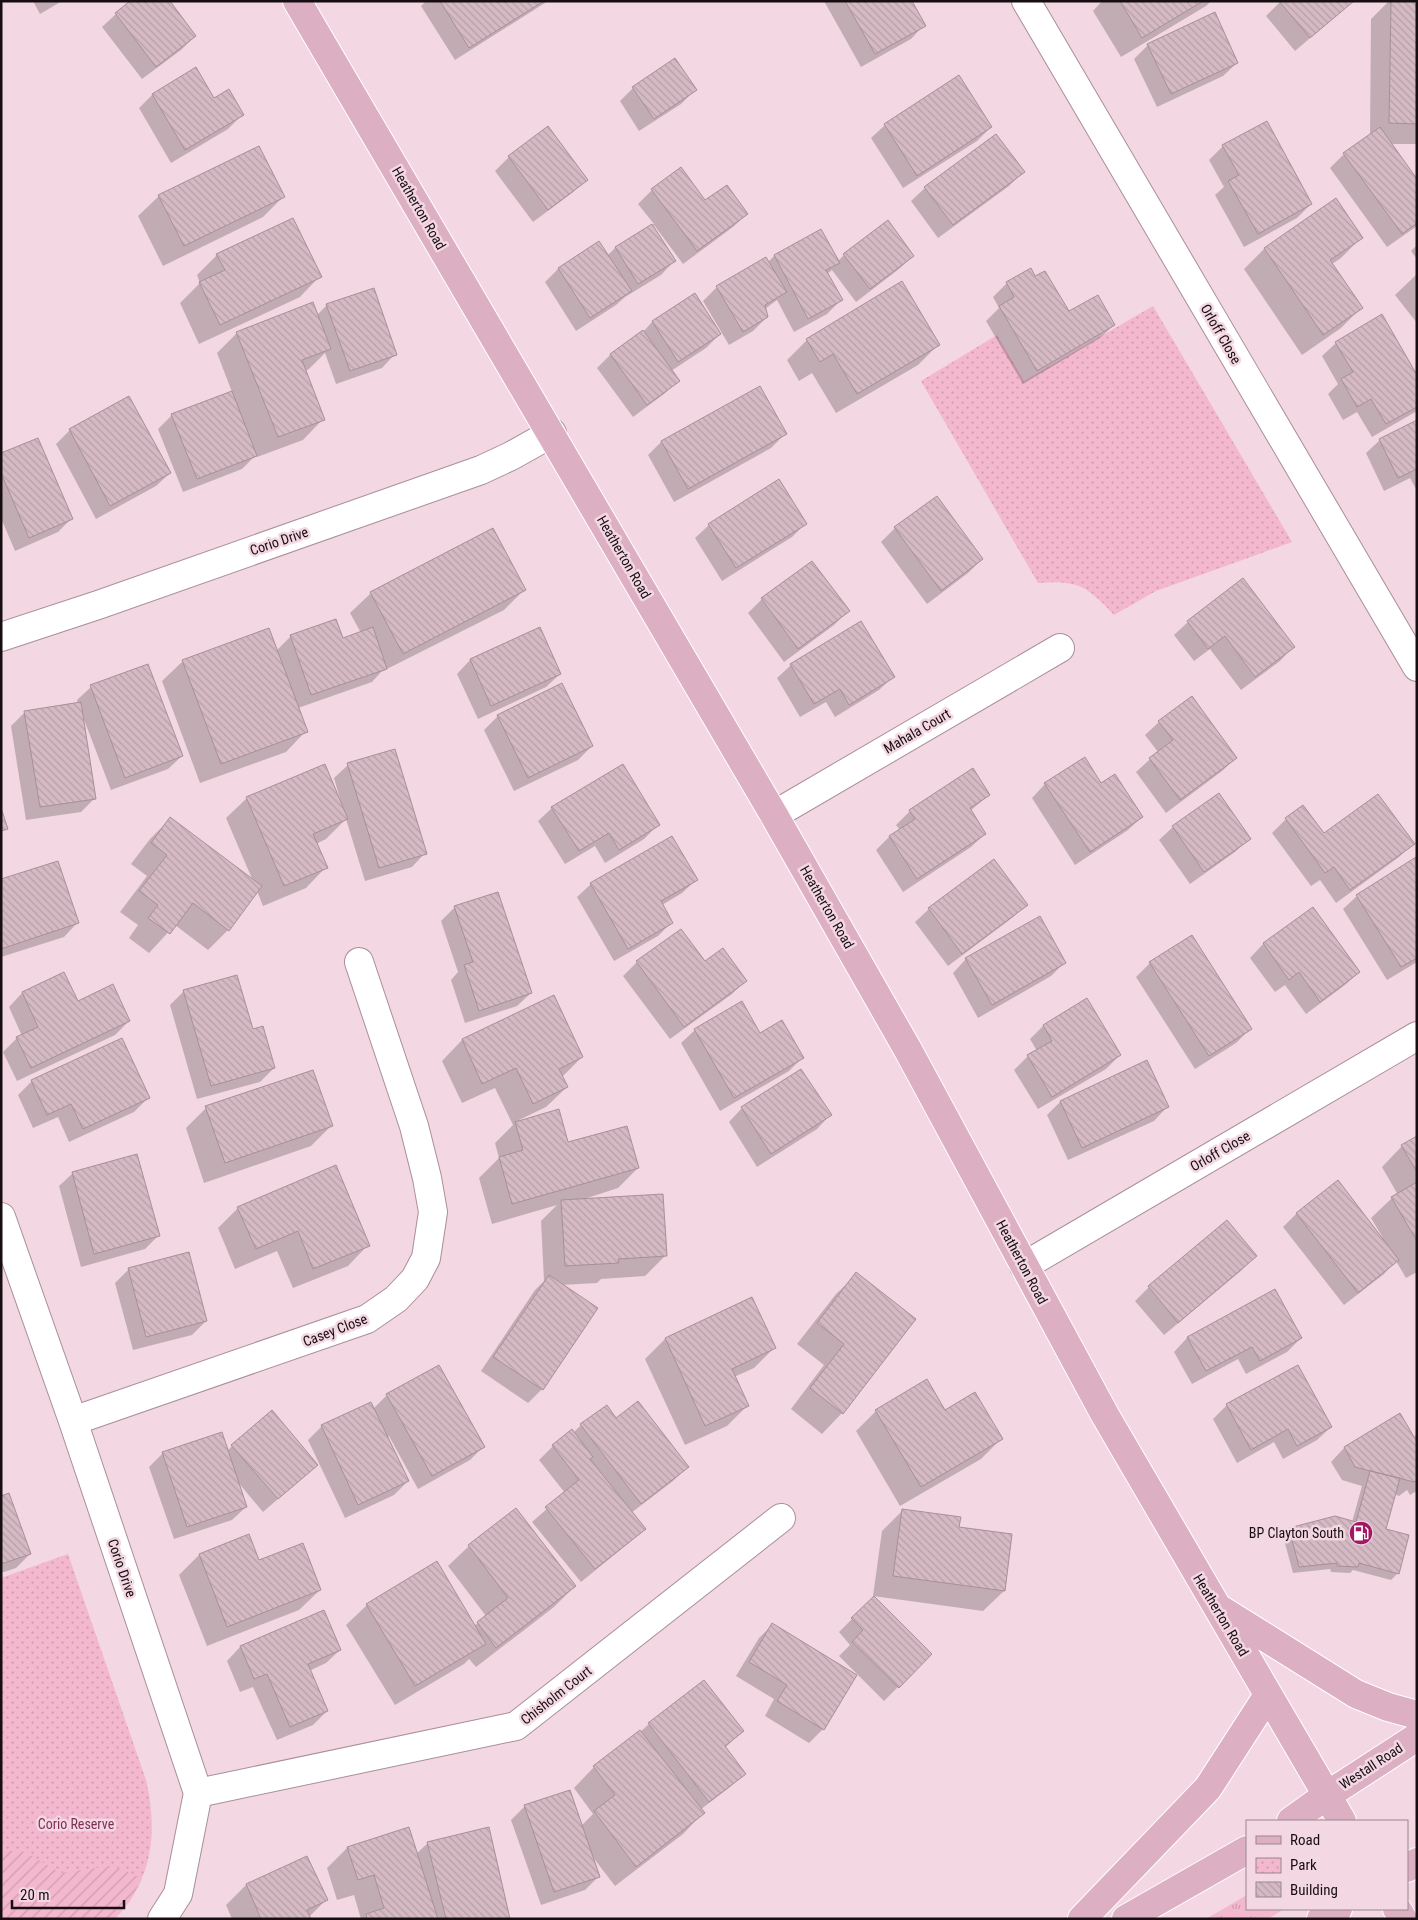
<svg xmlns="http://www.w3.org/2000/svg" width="1418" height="1920" font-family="'Roboto Condensed',sans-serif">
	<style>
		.grass { fill: url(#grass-tufts) }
		.park { fill: url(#park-dots) }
		.garden { fill: url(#garden-furrows) }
		.shadow { fill: #0003 }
		.building { fill: url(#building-back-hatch); stroke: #a88f98 }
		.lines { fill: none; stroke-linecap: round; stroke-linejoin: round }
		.street-casing { stroke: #a98f98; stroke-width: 30 }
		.primary-casing { stroke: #fff; stroke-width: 30 }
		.street { stroke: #fff; stroke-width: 28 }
		.primary { stroke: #ddafc2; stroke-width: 28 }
		.labels { text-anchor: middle; stroke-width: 5; stroke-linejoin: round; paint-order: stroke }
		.street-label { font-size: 14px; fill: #170e11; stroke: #f3d7e2 }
		.poi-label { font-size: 14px; fill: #170e11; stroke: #f3d7e2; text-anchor: end }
		.park-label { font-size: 14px; fill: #7c3054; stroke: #f3d7e2 }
	</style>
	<defs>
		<pattern id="grass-tufts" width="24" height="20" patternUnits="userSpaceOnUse" patternTransform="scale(1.25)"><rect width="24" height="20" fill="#f3b7ce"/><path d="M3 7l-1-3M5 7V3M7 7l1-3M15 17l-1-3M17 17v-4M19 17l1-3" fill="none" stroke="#d09cb0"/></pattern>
		<pattern id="park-dots" width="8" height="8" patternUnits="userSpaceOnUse" patternTransform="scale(1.25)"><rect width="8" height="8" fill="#f3b7ce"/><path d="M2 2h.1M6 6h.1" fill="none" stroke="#d09cb0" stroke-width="1.8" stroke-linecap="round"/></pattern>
		<pattern id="garden-furrows" width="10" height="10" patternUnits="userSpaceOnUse" patternTransform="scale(1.25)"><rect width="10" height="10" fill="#f3b7ce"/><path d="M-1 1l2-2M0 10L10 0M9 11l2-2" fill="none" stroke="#d09cb0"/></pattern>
		<pattern id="building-back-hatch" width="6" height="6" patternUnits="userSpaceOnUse" patternTransform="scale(1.25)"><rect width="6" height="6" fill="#d5bac4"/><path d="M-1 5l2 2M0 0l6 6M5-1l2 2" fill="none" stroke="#b69fa7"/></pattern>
	</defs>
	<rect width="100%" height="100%" fill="#f3d7e2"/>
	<path class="grass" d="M1247,1895v14h37l-16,10h-62z"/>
	<path class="park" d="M1153,306l139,236 -136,49 -42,24c-27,-29 -36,-35 -76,-32l-117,-202 76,-46 27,46z
		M68,1554l78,226c12,52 7,99 -31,139h-114v-341z"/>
	<path class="garden" d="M1,1850l24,2 36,21 48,-7 11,2 22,11 -12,22 -15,18h-114z"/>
	<path class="shadow" d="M33,1h29l-22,13z
		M426,1h122l-93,59 -34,-54z
		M824,1h87l13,24 -13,14 -50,28z
		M1102,1h109l-5,5 -85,51 -28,-46z
		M1281,1h72l-58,50 -29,-35z
		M1389,1h28v143h-27l27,37v45l-30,21 -57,-79 14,-14 26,-18 1,-117z
		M116,14l79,22 -14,14 -39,29 -40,-52z
		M1148,45l89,18 -14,13 -66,31 -23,-48z
		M633,88l62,2 -14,14 -42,27 -19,-30z
		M152,95l62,4 28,16 -14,14 -57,34 -32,-55z
		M1266,123l45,81 -14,14 -53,29 -29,-52 9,-8 -15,-27 14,-14z
		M885,125l106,2 -14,14 -74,47 -32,-50z
		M996,135l27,37 -14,14 -71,52 -27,-37 14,-13z
		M509,157l77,23 -14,13 -39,29 -38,-51z
		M652,190l95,24 -14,13 -50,37 -29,-39 -2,1 22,35 -13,14 -36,22 -9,8 -40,26 -31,-49 13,-13 49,-13 8,-8 39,-24 -16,-20z
		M159,196l124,1 -20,20 -100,49 -25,-50z
		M821,231l16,31 7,-7 69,1 -14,13 -43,33 -24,-32 -5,4 14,26 -14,14 -33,18 -17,-32 -12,9 2,8 -14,14 -24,14 -26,-44 14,-14 51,-25 6,-6z
		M1361,238l-20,20 -9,6 29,44 -20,20 -39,27 -58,-86 20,-20z
		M1417,245v14l-6,-8z
		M217,255l103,21 -20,21 -101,47 -19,-41 20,-20 -3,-8z
		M1030,270l5,7 34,36 45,12 -14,13 -77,46 -37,-63 13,-13 -6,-11 14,-14z
		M1417,274v49l-22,-28z
		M695,295l25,39 -14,14 -35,23 7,10 -14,13 -31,23 -36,-49 13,-13 33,-23 9,-10z
		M327,305l68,49 -13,14 -46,16 -11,-31 -16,16 -4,2 18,48 -20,21 -46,17 -1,-2 -14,14 -59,23 -25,-63 14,-14 60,-23 -15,-39 20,-20 80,-18z
		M807,340l131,5 -20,20 -82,48 -24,-40 -13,8 -12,-21z
		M1336,343l81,35v33l-45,26 -15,-25 -14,8 -15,-26 10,-10 -16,-28z
		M1417,421v70l-7,-13 -26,13 -18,-38 14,-13z
		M70,430l100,43 -14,13 -60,33 -40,-75z
		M785,434l-14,14 -97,54 -26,-47 13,-13z
		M1,455l71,63 -14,14 -43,19 -14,-33z
		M805,524l-13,13 -70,44 -27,-43 14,-13z
		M895,528l87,31 -14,14 -41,31 -46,-62z
		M811,562l37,49 -14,14 -50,37 -36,-49 14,-14z
		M524,590l-20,20 -123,62 -9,10 -74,26 8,23 -20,21 -86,31 -38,-102 21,-20 93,-10 15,-15 51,4 19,-7 -11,-20 21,-20z
		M1188,622l105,25 -13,14 -39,29 -31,-41 -16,12 -20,-26z
		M539,629l21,45 -14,13 -68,32 -21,-45 13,-14z
		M791,665l102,12 -14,13 -44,27 -9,-15 -26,15 -23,-39z
		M91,687l91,69 -14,13 -57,21 -28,-73 12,81 -14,14 -55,8 -15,-94 14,-14 53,-8 -1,-4z
		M498,716l94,30 -14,14 -64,31 -30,-61z
		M1159,722l77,36 -14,13 -56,42 -30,-41 22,-20 -13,-17z
		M348,765l77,88 -13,14 -47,14 -19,-62 -20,20 -10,5 10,23 -20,21 -43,18 -6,-15 -29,39 -20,20 -33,-25 -26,28 -20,-15 9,-13 -18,-13 27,-36 -16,-12 19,-25 20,-20 83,62 -27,-63 21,-20 93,1 -6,-21z
		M1045,784l56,1 41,32 -14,13 -53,35 -43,-67z
		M989,795l-19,16 15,23 -14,13 -68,45 -27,-42 13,-13 11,-7 -4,-5 14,-14z
		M552,808l106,17 -14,14 -39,24 -10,-17 -30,18 -27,-43z
		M1286,819l38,16 89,9 -14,13 -63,46 -16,-23 -9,6 -39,-53z
		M1173,827l76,12 -14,13 -45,32 -31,-44z
		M1416,859l1,103 -30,18 -44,-71 14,-13z
		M696,880l-14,13 -20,12 9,18 -13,13 -44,25 -37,-64 14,-13z
		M1,881l76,42 -13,14 -63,20z
		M1026,905l-14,13 -64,48 -33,-44 14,-13z
		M455,907l76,86 -14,13 -52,17 -14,-43 7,-8 -17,-51z
		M1312,908l47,64 -14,13 -39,29 -21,-29 -10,7 -25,-34 13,-14z
		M966,959l99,3 -14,14 -73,42 -25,-45z
		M637,962l68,1 40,18 -13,13 -62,45 -47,-63z
		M1150,963l100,66 -14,14 -41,26 -59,-92z
		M64,974l13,28 52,19 -14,14 -98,46 -14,-29 14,-14 5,-2 -13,-29 13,-14z
		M184,991l68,39 22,38 -14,14 -63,17 -27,-94z
		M553,997l29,60 -20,20 5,10 -21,20 -27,13v2l49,22 70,24 -20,20 -37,12 84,56 -20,20 -44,3 -4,4 -36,2 -19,104 -14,14 -47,-32 54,-81 9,-9 -3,-60 16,-16 -65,19 -13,-46 20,-20 -4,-15 18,-18 -18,-37 -33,15 -20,-42 20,-21z
		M1087,1000l33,55 -14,14 -68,40 -24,-39 14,-14 9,-5 -7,-12 13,-13z
		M695,1030l107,28 -13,13 -69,40 -39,-68z
		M32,1081l116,17 -14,14 -65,30 -11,-25 -25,11 -15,-33z
		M1060,1102l107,5 -13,14 -86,39 -21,-45z
		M206,1108l125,18 -20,20 -107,37 -18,-55z
		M742,1108l88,7 -13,14 -60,38 -28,-45z
		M1417,1138v134l-11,6 -10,-17 -12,13 -40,31 -61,-78 14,-14 86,25 -12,-20 21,-20 6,-3 -16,-28 20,-21z
		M73,1173l86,62 -14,14 -64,18 -22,-81z
		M238,1208l130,37 -20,21 -55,22 -16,-37 -42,18 -17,-41z
		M1255,1256l-13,14 -78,65 -29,-34 14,-14z
		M129,1269l77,52 -14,14 -59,15 -18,-67z
		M857,1274l-15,139 -20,21 -31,-25 33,-44 -27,-21 39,-50z
		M1275,1291l26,47 -14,14 -41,22 -8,-15 -46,25 -18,-32 13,-14z
		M665,1339l109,9 -20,20 -20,9 13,29 -20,20 -42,19 -40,-86z
		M1297,1366l34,61 -14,13 -34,19 -9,-17 -37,21 -24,-44 14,-14z
		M387,1395l96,52 -13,13 -52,29 -29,-53 -2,1 21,44 -14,14 -49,23 -37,-78 14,-14 51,-17z
		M876,1411l69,1 56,27 -20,20 -81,47 -44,-75z
		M1400,1415l13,23 4,-4v57l-7,4 -3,-5 -8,6 -5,-2 -9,36 13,43 -7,7 -38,-10 -3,3 -19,-1 -1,-3 -37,4 -10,-37 6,-6 46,-13 17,5 10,-36 -20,-6 -11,-18 13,-14z
		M616,1419l71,48 -14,14 -42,32 13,16 -14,13 -49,40 -49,-60 33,-29 -26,-33 14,-14 20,-13 8,-8z
		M232,1446l85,19 -54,47 -26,-31 9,26 -14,13 -58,19 -25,-72 14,-14 64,-2z
		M1,1497l29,57 -14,14 -15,5z
		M902,1511l56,17 53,7 -7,56 -21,20 -110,-15 9,-65z
		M469,1546l106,40 -21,21 -78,60 -7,-8 -5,5 -69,41 -49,-80 21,-20 107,21 12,-10 -38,-50z
		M199,1555l60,7 61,28 -21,20 -92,36 -28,-71z
		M874,1597l57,57 -47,47 -45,-45 11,-11 -11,-13z
		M324,1612l16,38 -14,13 -17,8 18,40 -14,14 -36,15 -24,-53 -13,5 -13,-31 13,-14z
		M773,1624l50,105 -14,14 -44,-27 9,-17 -38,-23 23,-38z
		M649,1724l93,7 -17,17 19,26 -14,13 -30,23 3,3 -20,21 -68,52 -23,-30 6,21 -13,13 -44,15 -30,-85 14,-14 56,20 12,-12 -19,-26 20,-21 46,-35z
		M428,1843l81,76h-148l-7,-24 -17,5 -10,-32 20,-20 69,6z
		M307,1857l19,43 -17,17 1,2h-78l-6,-14 20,-20z"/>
	<path class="building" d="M130,1h40l26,35 -40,31 -41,-54z
		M440,1h104l-75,47z
		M845,1h67l14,25 -51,28z
		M1120,1h83l-61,37z
		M1279,1h75l-44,37z
		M1391,1h26v123l-28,-1z
		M1215,12l23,51 -67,31 -24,-50z
		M675,58l22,32 -43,29 -22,-32z
		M196,67l18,31 15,-9 15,26 -59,35 -33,-56z
		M959,75l33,52 -75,49 -33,-52z
		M1267,121l45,83 -54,30 -30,-53 11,-6 -17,-30z
		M548,126l40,54 -40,30 -40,-54z
		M1380,127l37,52v44l-15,11 -59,-81z
		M996,134l29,38 -72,53 -29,-38z
		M259,146l26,51 -101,49 -26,-51z
		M681,167l24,33 22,-15 21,29 -51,37 -46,-62z
		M1336,198l27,40 -33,22 33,48 -40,27 -59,-87z
		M293,218l29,59 -102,48 -21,-43 26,-12 -9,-16z
		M888,220l26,36 -44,33 -27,-35z
		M652,224l24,37 -38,23 -23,-37z
		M821,229l19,34 -14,7 17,30 -35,19 -34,-64z
		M599,241l33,50 -42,27 -32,-50z
		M766,257l21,35 -22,13 3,12 -25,15 -27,-46z
		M1031,268l4,8 10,-5 24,40 29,-16 17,30 -78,46 -38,-65 15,-9 -8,-15z
		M902,281l38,64 -83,49 -24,-40 -13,8 -14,-23z
		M374,288l23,67 -47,16 -24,-67z
		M695,293l26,41 -43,28 -26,-41z
		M313,302l18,47 -29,11 23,60 -47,17 -42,-105z
		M1382,314l35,61v32l-31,17 -15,-25 -14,8 -16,-28 12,-7 -18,-30z
		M643,330l37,51 -33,24 -37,-51z
		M760,386l27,48 -99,55 -27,-48z
		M232,391l25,65 -60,23 -26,-65z
		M129,396l42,77 -61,33 -41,-77z
		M1417,420v49l-19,9 -19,-39z
		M38,438l35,81 -44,19 -28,-65v-20z
		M779,479l28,45 -71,44 -28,-44z
		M937,496l46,63 -42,32 -47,-64z
		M493,528l33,62 -123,64 -33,-62z
		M812,561l38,50 -52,38 -37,-51z
		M1243,578l52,69 -40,30 -30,-41 -17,13 -21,-28z
		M336,619l7,19 30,-11 14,42 -76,26 -21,-60z
		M861,621l34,56 -46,28 -9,-16 -26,15 -24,-40z
		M540,627l21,47 -70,32 -21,-47z
		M269,628l39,104 -87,32 -39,-104z
		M148,664l35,92 -58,22 -35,-93z
		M562,683l31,63 -65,32 -31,-63z
		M1192,696l45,62 -57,42 -31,-42 24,-18 -15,-19z
		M81,702l15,97 -56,8 -16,-96z
		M395,749l32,105 -48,14 -32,-105z
		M1085,757l16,26 14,-9 28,43 -53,35 -46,-69z
		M325,764l23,55 -35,15 15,34 -44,18 -38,-89z
		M623,764l37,61 -41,25 -10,-17 -30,18 -28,-44z
		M973,768l17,27 -20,13 16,26 -69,45 -28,-43 26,-17 -6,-9z
		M1219,793l32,46 -47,33 -32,-46z
		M1378,794l37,50 -65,46 -16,-23 -9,6 -40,-55 18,-13 21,28z
		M1,808l7,21 -7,2z
		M170,817l92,69 -33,45 -36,-28 -23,31 -22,-16 10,-13 -19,-14 28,-36 -16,-12z
		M672,836l26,44 -37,21 12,22 -45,26 -38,-66z
		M1416,857l1,101 -16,9 -45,-72z
		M994,859l34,46 -66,49 -34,-46z
		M58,861l21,62 -78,26v-70z
		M498,892l34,101 -53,18 -15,-46 9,-3 -19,-56z
		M1313,907l47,65 -40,30 -21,-30 -10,8 -26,-37z
		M1040,916l26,47 -74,42 -27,-47z
		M681,929l24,32 18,-13 24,33 -63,46 -48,-66z
		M1192,935l60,94 -43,27 -60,-94z
		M64,972l14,29 35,-17 17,37 -99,47 -15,-31 22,-10 -16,-35z
		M237,975l16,54 10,-3 12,42 -64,18 -28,-96z
		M554,995l29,62 -24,12 9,18 -35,17 -17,-36 -34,16 -20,-45z
		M1087,998l34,57 -69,42 -25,-42 25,-14 -9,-16z
		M742,1001l18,32 22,-13 22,38 -70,40 -40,-69z
		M122,1038l28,60 -67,31 -12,-25 -24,11 -16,-35z
		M1147,1060l22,47 -87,41 -22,-47z
		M801,1069l31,46 -61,39 -30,-47z
		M313,1070l20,56 -108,37 -20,-57z
		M559,1109l9,33 59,-16 12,42 -127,36 -13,-47 24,-7 -8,-28z
		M1417,1136v36l-16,-27z
		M137,1154l23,82 -66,18 -22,-82z
		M336,1165l34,81 -57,23 -15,-38 -42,18 -19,-42z
		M1338,1180l61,80 -41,33 -62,-80z
		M1417,1182v59l-26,-44z
		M663,1194l4,62 -49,3 1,4 -54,3 -4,-66z
		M1227,1220l30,36 -79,67 -30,-37z
		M189,1252l18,69 -61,16 -18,-69z
		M856,1272l60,47 -73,95 -33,-26 34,-44 -27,-21z
		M549,1275l49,33 -55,82 -50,-33z
		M1275,1289l27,49 -42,23 -8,-14 -46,24 -19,-34z
		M752,1297l24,51 -44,21 17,37 -44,20 -40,-88z
		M439,1365l46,82 -53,29 -46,-82z
		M1298,1365l34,62 -35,19 -9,-17 -37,21 -25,-46z
		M927,1379l18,31 30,-18 28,47 -82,48 -46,-77z
		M638,1401l51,66 -48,37 -61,-80 27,-19 9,13z
		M371,1402l38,79 -51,24 -37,-80z
		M272,1410l46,55 -40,34 -47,-54z
		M1400,1413l17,29v39l-3,1 -59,-15 -11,-20z
		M572,1429l21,28 -3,2 56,70 -51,40 -50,-62 34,-27 -27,-35z
		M222,1432l25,75 -60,20 -25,-75z
		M1370,1471l30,7 -14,51 23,6 -10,39 -40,-11 -1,4 -21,-1v-3l-38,4 -10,-39 46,-12 21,6z
		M9,1493l22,61 -30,10v-68z
		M516,1508l60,78 -80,62 -19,-26 31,-24 -40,-53z
		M902,1509l59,8 -2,10 53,7 -7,57 -112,-15z
		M249,1534l10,26 44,-17 18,47 -94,37 -28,-73z
		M437,1561l49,83 -71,42 -49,-82z
		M874,1596l58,58 -33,34 -47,-46 11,-12 -12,-12z
		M324,1610l17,40 -33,14 20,47 -38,16 -23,-53 -13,5 -14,-33z
		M772,1623l85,52 -33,55 -47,-29 10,-16 -38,-23z
		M704,1680l40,51 -19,15 21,28 -37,28 -61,-79z
		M640,1730l65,83 -69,54 -42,-56 21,-16 -22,-29z
		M570,1790l30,87 -46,15 -30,-87z
		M409,1827l29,92h-71l-1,-5 18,-6 -10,-33 -16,5 -11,-33z
		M489,1827l21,92h-64l-19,-77z
		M307,1856l21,44 -21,10 4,9h-50l-15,-35z"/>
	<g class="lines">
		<g class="street-casing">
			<path id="street" d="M1026,1l391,666
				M1,637l97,-32 383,-135 30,-14 41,-23
				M774,815l286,-167
				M1,1217l72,204 125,372 -20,101 -16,25
				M1024,1266l393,-230
				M73,1421l294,-102 29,-20 19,-20 11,-21 7,-46 -6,-34 -13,-52 -55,-164
				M198,1793l318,-67 265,-208"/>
		</g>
		<g class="primary-casing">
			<path id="primary" d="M297,1l477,814 134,235 197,365 237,406
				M1220,1609l136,85 32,13 29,8
				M1291,1821l35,-25 91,-59
				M1407,1868l10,-6
				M1397,1909l6,10
				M1082,1919l126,-131 60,-93
				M1126,1919l121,-69
				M1321,1919l17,-10"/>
		</g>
		<use href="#street" class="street"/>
		<use href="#primary" class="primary"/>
	</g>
	<defs>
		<g id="fuel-disc" transform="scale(1.25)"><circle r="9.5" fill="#a11964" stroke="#f3d7e2"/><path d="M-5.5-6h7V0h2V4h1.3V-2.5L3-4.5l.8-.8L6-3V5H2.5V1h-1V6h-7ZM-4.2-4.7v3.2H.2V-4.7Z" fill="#fff"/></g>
	</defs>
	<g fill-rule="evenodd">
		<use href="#fuel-disc" x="1361" y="1533"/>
	</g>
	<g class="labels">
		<g class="street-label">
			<text transform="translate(419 208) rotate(60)" y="5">Heatherton Road</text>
			<text transform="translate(1221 334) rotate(60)" y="5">Orloff Close</text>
			<text transform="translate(279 541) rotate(-19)" y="5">Corio Drive</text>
			<text transform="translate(624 557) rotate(60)" y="5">Heatherton Road</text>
			<text transform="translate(917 731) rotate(-30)" y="5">Mahala Court</text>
			<text transform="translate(827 907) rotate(60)" y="5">Heatherton Road</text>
			<text transform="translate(1220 1151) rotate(-30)" y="5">Orloff Close</text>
			<text transform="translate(1022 1262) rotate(62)" y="5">Heatherton Road</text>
			<text transform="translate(335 1330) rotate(-21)" y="5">Casey Close</text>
			<text transform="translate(122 1568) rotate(71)" y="5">Corio Drive</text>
			<text transform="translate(1221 1615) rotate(59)" y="5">Heatherton Road</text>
			<text transform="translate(556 1695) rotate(-38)" y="5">Chisholm Court</text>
			<text transform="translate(1371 1766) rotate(-33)" y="5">Westall Road</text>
		</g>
		<g class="poi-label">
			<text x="1344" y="1538">BP Clayton South</text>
		</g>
		<g class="park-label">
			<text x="76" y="1829">Corio Reserve</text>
		</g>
	</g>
	<rect width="1418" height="1920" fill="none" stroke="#170e11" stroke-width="5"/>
	<rect x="1246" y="1820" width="162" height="90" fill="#f3d7e2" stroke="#9b878e"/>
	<rect x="1256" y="1836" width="25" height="8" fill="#ddafc2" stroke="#9b878e"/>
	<text x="1290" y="1845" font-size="15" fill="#170e11">Road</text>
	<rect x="1256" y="1858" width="25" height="15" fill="url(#park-dots)" stroke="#9b878e"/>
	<text x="1290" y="1870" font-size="15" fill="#170e11">Park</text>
	<rect x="1256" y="1882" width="25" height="15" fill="url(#building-back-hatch)" stroke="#9b878e"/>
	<text x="1290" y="1895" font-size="15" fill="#170e11">Building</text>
	<path d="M12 1900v8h112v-8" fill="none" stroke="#170e11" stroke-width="2.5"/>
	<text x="20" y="1900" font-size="15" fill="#170e11" stroke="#f3d7e2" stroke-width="4" paint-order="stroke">20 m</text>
</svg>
